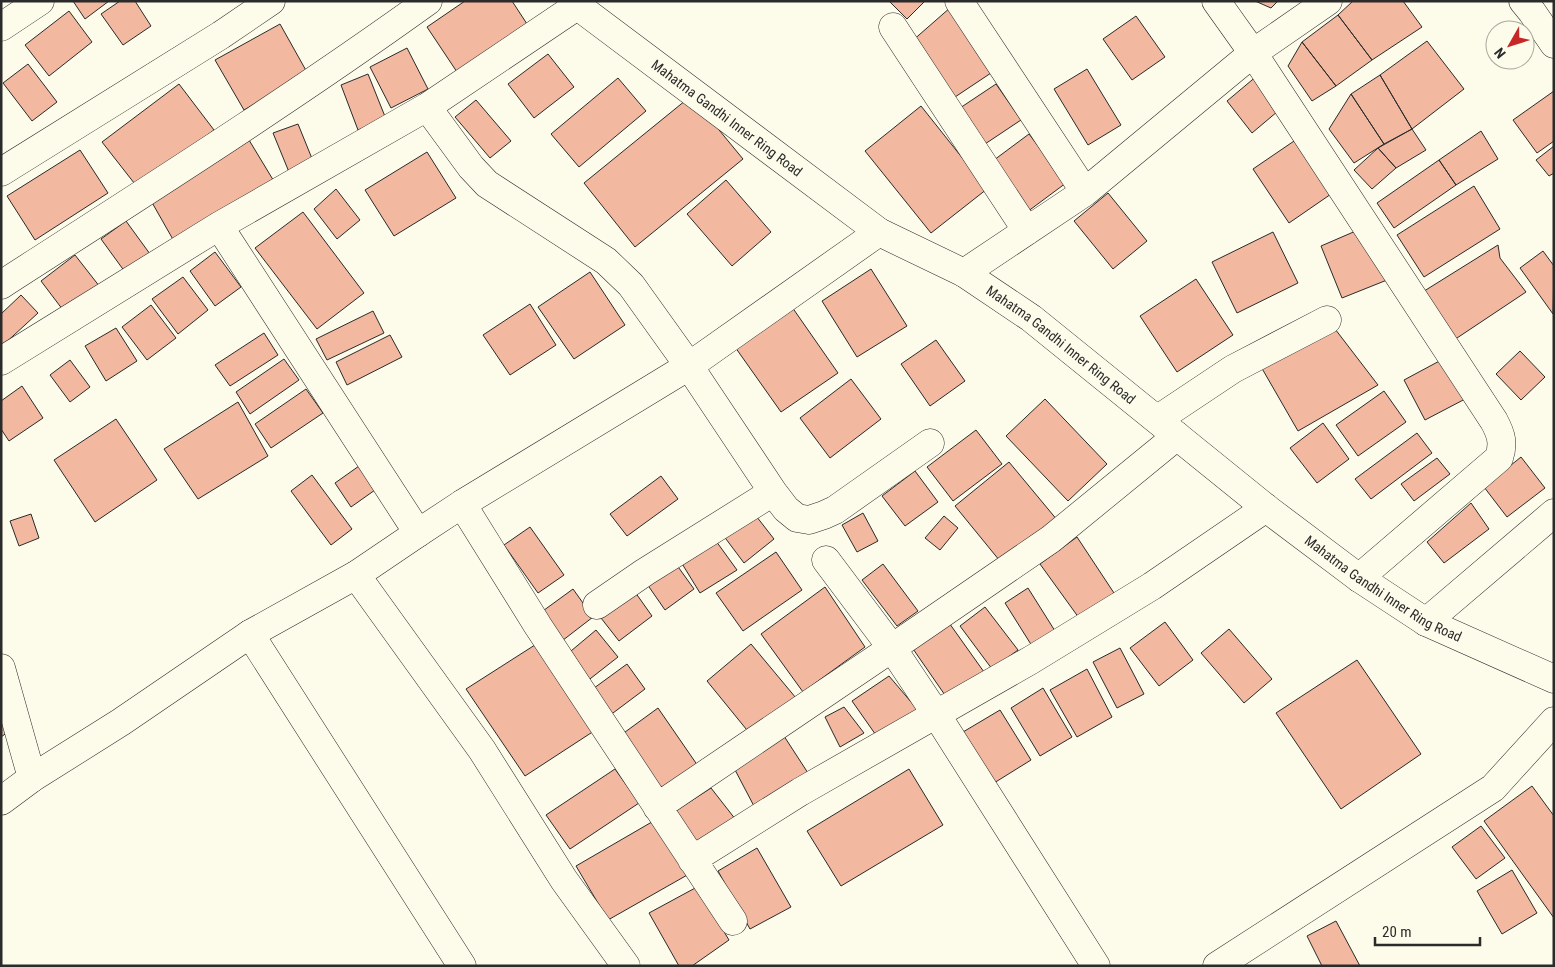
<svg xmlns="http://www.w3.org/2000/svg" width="1555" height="967" font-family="'Roboto Condensed',sans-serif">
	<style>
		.building { fill: #f2b8a0; stroke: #2b2b2b }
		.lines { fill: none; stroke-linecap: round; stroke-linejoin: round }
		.street-casing { stroke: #2b2b2b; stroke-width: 29 }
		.secondary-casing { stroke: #2b2b2b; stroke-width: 29 }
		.street { stroke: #fdfbea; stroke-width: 28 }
		.secondary { stroke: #fdfbea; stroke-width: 28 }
		.labels { text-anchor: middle; stroke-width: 4; stroke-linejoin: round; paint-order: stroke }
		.street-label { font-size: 14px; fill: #2b2b2b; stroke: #fdfbea }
	</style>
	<rect width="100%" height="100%" fill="#fdfbea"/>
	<path class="building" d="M73,1h36l-24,18z
		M120,1h15l16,25 -28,19 -22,-31z
		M465,1h47l17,26 -70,48 -32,-48z
		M889,1h36l-18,18z
		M1255,1h23l-7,7z
		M1353,1h50l19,26 -50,33 -34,-45z
		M951,7l46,62 -45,30 -41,-57z
		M69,11l23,31 -43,34 -24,-31z
		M1338,15l34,45 -36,26 -34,-44z
		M1136,16l29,41 -33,23 -29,-41z
		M280,24l28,50 -64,36 -29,-50z
		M1427,41l37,48 -52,40 -32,-54z
		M1302,42l34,44 -24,15 -24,-35z
		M407,48l21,41 -37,19 -21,-41z
		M548,54l26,33 -40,31 -26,-34z
		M28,64l29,38 -25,19 -29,-38z
		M1087,69l34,56 -33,20 -34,-56z
		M368,74l18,45 -28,11 -17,-45z
		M1258,75l26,31 -32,27 -25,-32z
		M1380,75l32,54 -28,15 -33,-50z
		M618,78l28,33 -67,56 -28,-33z
		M179,84l35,46 -76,58 -36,-46z
		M996,84l25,36 -39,26 -25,-36z
		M1554,91v50l-17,12 -24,-33z
		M1351,94l33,50 -30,19 -25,-34z
		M691,96l52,63 -108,88 -51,-64z
		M476,100l35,41 -21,17 -35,-41z
		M921,106l66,83 -56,44 -66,-82z
		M298,124l15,37 -24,11 -16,-39z
		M1412,129l14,21 -30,18 -18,-20z
		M1481,131l17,28 -42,26 -17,-25z
		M1029,134l37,49 -39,29 -37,-49z
		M1297,139l37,53 -45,31 -36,-54z
		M249,140l26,43 -100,60 -25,-44z
		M1554,146v27l-5,3 -13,-16z
		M1378,148l18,20 -24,21 -18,-19z
		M80,150l28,43 -73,47 -28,-44z
		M427,152l29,46 -62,38 -29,-46z
		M1439,160l17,25 -62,43 -17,-25z
		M726,180l45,52 -39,34 -45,-52z
		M1474,186l26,43 -76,48 -27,-42z
		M336,189l24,31 -23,19 -23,-30z
		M1108,193l39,48 -34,28 -39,-48z
		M303,212l61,81 -47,36 -62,-81z
		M126,221l24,33 -25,18 -24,-33z
		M1365,227l22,53 -45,18 -21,-52z
		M1273,232l25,51 -61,30 -25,-51z
		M1498,245l2,13 26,34 -72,48 -33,-47z
		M1543,251l11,15 -1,48 -33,-46z
		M215,252l26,35 -26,19 -25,-35z
		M75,255l25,32 -34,27 -25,-33z
		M871,269l36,57 -50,31 -35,-56z
		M590,272l35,53 -51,34 -36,-52z
		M183,277l25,33 -30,24 -26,-35z
		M1196,279l37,56 -56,37 -37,-56z
		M21,295l17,18 -37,34v-33z
		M530,304l26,41 -46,30 -27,-40z
		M151,305l25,33 -29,22 -25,-33z
		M792,307l46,66 -57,39 -46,-65z
		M373,311l11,22 -57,27 -11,-21z
		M1332,325l46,60 -80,46 -38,-66z
		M116,328l21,33 -31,20 -21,-35z
		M264,333l14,22 -48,31 -15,-21z
		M390,335l12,22 -55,28 -11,-23z
		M936,340l29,41 -35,25 -29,-42z
		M1520,351l25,26 -24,23 -25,-26z
		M1445,358l22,40 -42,22 -21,-40z
		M284,359l15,21 -49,34 -14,-22z
		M70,360l20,27 -20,15 -20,-27z
		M851,379l30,40 -51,39 -30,-40z
		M22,386l21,32 -34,23 -8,-12v-28z
		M306,389l17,24 -52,35 -16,-24z
		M1384,391l22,31 -48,34 -22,-31z
		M1045,399l62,65 -39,37 -62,-65z
		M238,402l30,54 -70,43 -34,-50z
		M116,419l41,61 -62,42 -41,-62z
		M1323,423l26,36 -32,24 -27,-35z
		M976,430l26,34 -49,37 -26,-34z
		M1417,433l15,20 -61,46 -16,-20z
		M1521,457l24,31 -38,29 -23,-30z
		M1437,458l13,16 -36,27 -13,-17z
		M1009,462l49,59 -54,45 -49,-60z
		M359,466l16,24 -24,17 -16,-24z
		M915,471l23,31 -33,24 -23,-30z
		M312,475l40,54 -21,16 -40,-54z
		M661,476l17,23 -51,37 -17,-22z
		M1471,503l18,26 -45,34 -17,-21z
		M753,512l21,27 -30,24 -21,-28z
		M863,513l15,28 -21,11 -15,-27z
		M31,514l8,24 -20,8 -9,-25z
		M944,516l14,12 -18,22 -15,-12z
		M530,527l34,48 -26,18 -34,-48z
		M1077,537l37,56 -35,25 -39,-54z
		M716,541l21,29 -37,23 -19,-31z
		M776,552l26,38 -59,41 -27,-38z
		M676,564l18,25 -29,21 -18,-26z
		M883,564l35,47 -21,15 -35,-46z
		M825,587l40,60 -62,45 -42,-58z
		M1028,588l27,43 -23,15 -27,-43z
		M573,589l20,28 -35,27 -22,-28z
		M635,592l17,24 -33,25 -18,-23z
		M985,607l33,43 -26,19 -32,-43z
		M947,620l37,52 -37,26 -36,-52z
		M1165,622l28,38 -34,26 -29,-38z
		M1229,629l43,50 -28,24 -43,-50z
		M596,630l22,27 -32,25 -21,-26z
		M538,643l56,88 -69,45 -59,-87z
		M751,644l45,54 -45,37 -44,-54z
		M1120,648l24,46 -27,14 -24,-46z
		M1357,660l64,94 -80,55 -65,-96z
		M627,664l18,25 -36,27 -19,-25z
		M1087,669l25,48 -35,20 -27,-47z
		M889,676l28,33 -39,29 -26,-37z
		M1043,688l29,49 -32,19 -29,-48z
		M844,707l20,26 -24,14 -15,-30z
		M658,708l40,58 -38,27 -39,-58z
		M1000,710l31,50 -37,23 -31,-51z
		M1,722l7,10 -7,5z
		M782,733l26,40 -53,35 -21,-40z
		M615,769l24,34 -69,46 -24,-34z
		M909,769l34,56 -102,61 -34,-55z
		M1532,786l22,30v102l-70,-97z
		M711,788l25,32 -45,25 -17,-33z
		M657,819l32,55 -81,46 -32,-54z
		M1481,826l24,32 -29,21 -24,-32z
		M757,848l34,59 -41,22 -32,-58z
		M1512,870l25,43 -35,21 -25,-43z
		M697,887l32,53 -37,26h-13l-30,-53z
		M1336,921l24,45h-38l-15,-30z"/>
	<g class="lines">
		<g class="street-casing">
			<path id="street" d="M959,1l126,191
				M1328,1l-75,52 241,368c7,13 10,22 5,37l-140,120
				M1523,1l9,11 22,32
				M1,27l39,-26
				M893,27l134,204
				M427,107l44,60 16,17 119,77 25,24 58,81 84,126 13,17 11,9 12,2 15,-5 11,-5 95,-67
				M1,172l220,-137 50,-34
				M219,226l199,307
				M964,273l121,-81 168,-139 -37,-52
				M1,285c144,-93 288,-184 427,-284
				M1,361l218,-135 208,-119 150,-101
				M1158,419l75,-50 94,-49
				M462,504l76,122 195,295
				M826,560l66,88 159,-109 126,-103
				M356,575l126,175 82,130 62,86
				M597,605l48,-33 128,-80
				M1426,622l128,-109
				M250,634l212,332
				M1,668l31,110
				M657,807l235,-159 44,66 160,252
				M692,860l108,-68 231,-132 121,-74 114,-78
				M1217,966l276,-178 61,-67"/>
		</g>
		<g class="secondary-casing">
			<g id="secondary">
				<path id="s1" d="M571,1l308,231 85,41 67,45 235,190 93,70 67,44 128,57"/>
				<path d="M1,801l31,-23 89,-56 129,-88 106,-59 62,-42 44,-29 227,-138 190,-134"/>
			</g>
		</g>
		<use href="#street" class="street"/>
		<use href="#secondary" class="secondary"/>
	</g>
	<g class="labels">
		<g class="street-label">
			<text dy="5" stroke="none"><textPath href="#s1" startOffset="195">Mahatma Gandhi Inner Ring Road</textPath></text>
			<text dy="5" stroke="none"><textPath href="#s1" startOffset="600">Mahatma Gandhi Inner Ring Road</textPath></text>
			<text dy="5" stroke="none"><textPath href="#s1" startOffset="1005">Mahatma Gandhi Inner Ring Road</textPath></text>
		</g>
	</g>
	<rect width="1555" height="967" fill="none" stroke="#2b2b2b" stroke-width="5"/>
	<g transform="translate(1510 45) rotate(231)"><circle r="24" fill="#fdfbea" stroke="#a9a89e"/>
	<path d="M0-4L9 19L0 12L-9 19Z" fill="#c62828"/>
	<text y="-8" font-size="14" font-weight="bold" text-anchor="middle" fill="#2b2b2b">N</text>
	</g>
	<path d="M1375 937v8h105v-8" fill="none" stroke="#2b2b2b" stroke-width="2.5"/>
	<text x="1382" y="937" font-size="15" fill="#2b2b2b" stroke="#fdfbea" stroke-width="4" paint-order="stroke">20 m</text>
</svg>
